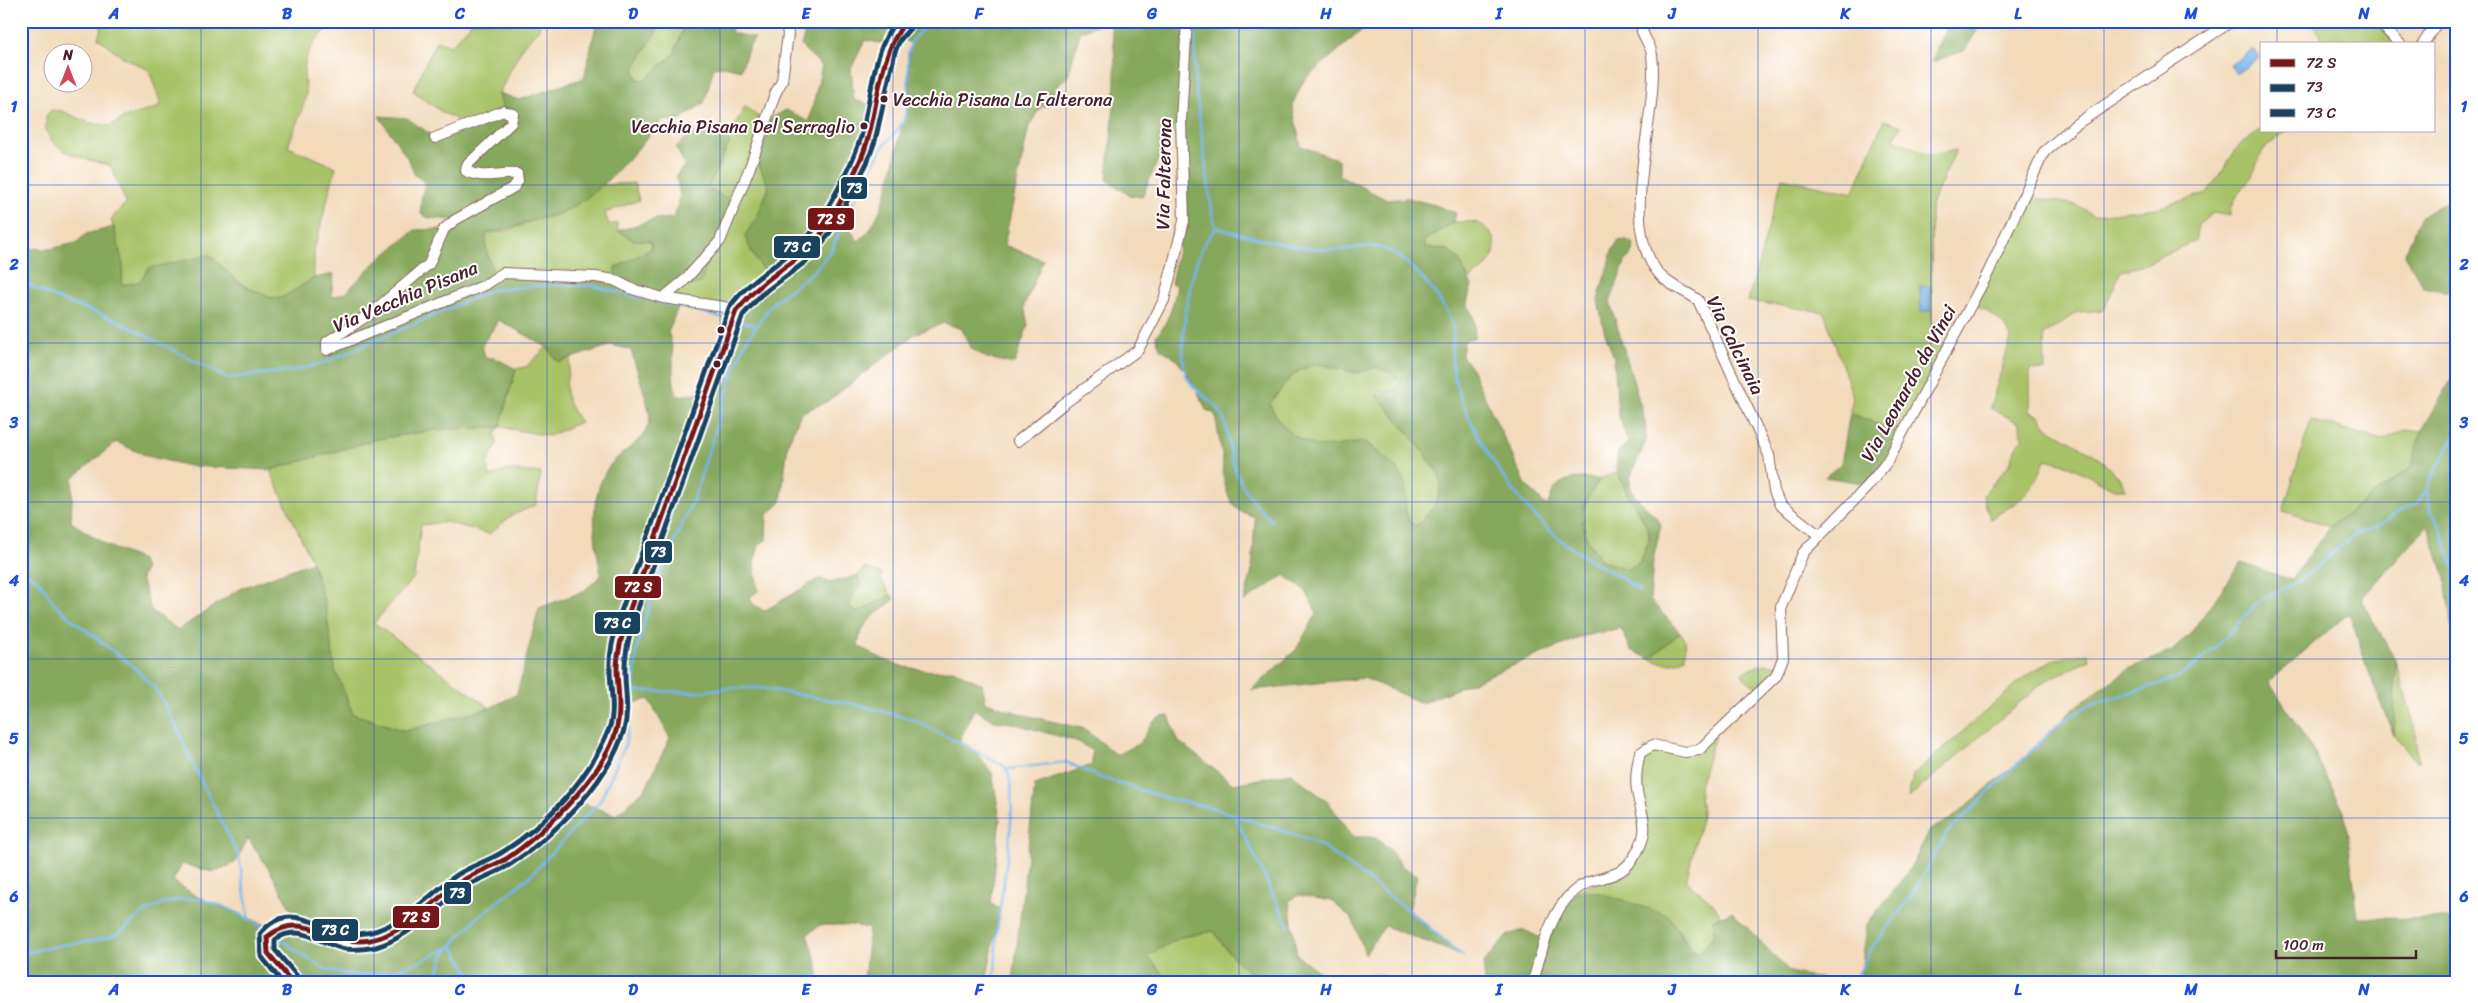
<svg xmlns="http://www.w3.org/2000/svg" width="2478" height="1003" font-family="Sriracha,sans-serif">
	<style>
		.green { fill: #a8c268; stroke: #79704a }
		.forest { fill: #86a85c; stroke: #686444; fill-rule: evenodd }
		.water { fill: #77b5ea; stroke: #606a8a }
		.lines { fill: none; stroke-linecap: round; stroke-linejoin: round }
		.stream { stroke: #77b5ea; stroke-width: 2.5 }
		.street-casing { stroke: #85605d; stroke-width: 12 }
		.secondary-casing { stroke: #85605d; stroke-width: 16 }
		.street { stroke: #fff; stroke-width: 10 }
		.secondary { stroke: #fff; stroke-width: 14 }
		.bus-1-casing { stroke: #fff; stroke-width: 9 }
		.bus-2-casing { stroke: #fff; stroke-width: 9 }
		.bus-3-casing { stroke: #fff; stroke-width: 9 }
		.bus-1 { stroke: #751617; stroke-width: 5 }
		.bus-2 { stroke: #19425f; stroke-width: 5 }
		.bus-3 { stroke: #19425f; stroke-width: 5 }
		.grid { fill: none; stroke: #1d4ed8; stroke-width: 1; stroke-opacity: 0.55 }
		.bus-dot { fill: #4a1f2b; stroke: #fff; stroke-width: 2 }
		.labels { text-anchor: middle; stroke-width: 4; stroke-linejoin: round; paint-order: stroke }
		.bus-label { font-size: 18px; fill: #4a1f2b; stroke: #fff; text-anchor: start }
		.street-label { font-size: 19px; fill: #4a1f2b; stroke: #fff }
		.line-badge { stroke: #fff; stroke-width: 2 }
		.badge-label { font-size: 14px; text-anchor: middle; font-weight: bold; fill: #fff }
		.neatline { fill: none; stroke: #1d4ed8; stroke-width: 2 }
		.grid-label { font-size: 16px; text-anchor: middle; font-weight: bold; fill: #1d4ed8 }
	</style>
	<rect width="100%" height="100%" fill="#fff"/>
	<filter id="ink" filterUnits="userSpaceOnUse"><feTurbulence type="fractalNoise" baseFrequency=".02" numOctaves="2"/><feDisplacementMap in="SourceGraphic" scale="10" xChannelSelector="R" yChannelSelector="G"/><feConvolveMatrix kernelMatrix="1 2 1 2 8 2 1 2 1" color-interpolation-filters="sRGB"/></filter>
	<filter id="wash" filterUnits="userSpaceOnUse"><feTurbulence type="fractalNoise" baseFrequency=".0096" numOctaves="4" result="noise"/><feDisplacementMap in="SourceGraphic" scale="20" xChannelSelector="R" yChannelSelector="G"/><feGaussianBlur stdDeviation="1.12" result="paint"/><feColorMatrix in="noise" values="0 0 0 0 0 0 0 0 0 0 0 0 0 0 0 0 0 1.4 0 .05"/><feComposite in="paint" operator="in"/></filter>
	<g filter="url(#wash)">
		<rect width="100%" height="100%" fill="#f2daba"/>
		<path class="green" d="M103,21h238c-21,10 -38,30 -37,54 0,7 3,14 2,20 -3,17 -13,35 -18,52l48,20 -22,84v27c-9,6 -22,17 -33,19 -25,5 -55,-26 -71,-42l-70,27 -18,3 1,-20 -12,-46 15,-16 -15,-37c-19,-6 -53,-11 -63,-31 -3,-5 -2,-13 -2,-19l5,-6 11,1 28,12 20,3 14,-8 35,-11 1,-6 -11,-31 -26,-13 -25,-19z
			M473,21h67l-1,8 -16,17 -24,47 4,18 -34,14 -26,-12 -30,-22 23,-50 15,5z
			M653,21h33l-12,33 -29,26 -8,-1 -3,-11 26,-43z
			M2311,21h67l22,23h-74z
			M745,106l19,16 -10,32 15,33 -11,28 -13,21 25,43 -34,32 -73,-13 55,-106 -11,-2 22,-47 -1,-5z
			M1884,120l17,6 -7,13 35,16 27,-5 -25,55 1,117 3,1 -7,18 19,9 -43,80 -22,-4 -32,-13 3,-16 -29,-85 -76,-11 34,-123 71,15z
			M2262,129v2h24l-23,19 -11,26 -15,20 -6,12v8l-18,-3 -15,12 -3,16 -54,25 -20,5 -17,39 -27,2 -33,23 1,36 -15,-2v43l9,3 8,12 48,28 26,24 4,10h-11l-48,-25 -21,-5c-10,33 -26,43 -55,60l-7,-24 25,-29 8,-19 7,-8 -4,-16 -29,-15 21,-70c-7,-19 -22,-26 -40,-34l53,-108 53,9 16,10 64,-7 50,-15 33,-49z
			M634,183l5,17 -34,13 4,12 8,-2 1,8 15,9 18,1v8l-36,19 -1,12 -120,-1c-1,-17 -12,-28 -7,-46l20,-2 22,-9 62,-28 9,-9z
			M1454,222c7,0 17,-1 23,1 17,6 23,24 13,38 -4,8 -14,13 -21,19l-10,-20 -11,-10 -23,-3 -1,-6z
			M547,347l11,15 13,-4c-6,30 -10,38 9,64l-31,14 -49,-9 -5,7 2,10 -10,20 3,13 17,-7 34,3 -5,32 -25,11 -22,18 -42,-12 -26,3 -7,52 -40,46 116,85 -85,23 -52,-17 -18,-44 -10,-65 -13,-43 -42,-92 108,-31 58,-9 64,-3 16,-58 10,-2z
			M1319,364l39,9 18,-6 15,6 10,9 -1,6 -22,5 -2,3c10,8 62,72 64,82 4,19 -11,38 -25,48 -17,-12 -7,-37 -17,-55 -5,-8 -24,-22 -32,-29 -15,1 -34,6 -48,4 -21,-3 -43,-24 -48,-43 18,-20 20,-34 49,-39z
			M2311,420l71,20 23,-10 16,2 -10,36 -81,58 -47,-15z
			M1618,473l8,18 23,39v10l-10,23 -11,6c-7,-2 -20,-4 -26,-9 -24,-20 -25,-59 -2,-80 4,-4 13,-6 18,-7z
			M864,568l18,6 -2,4 11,17 -33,18 -9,-6 4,-12 8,-11 -4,-8z
			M1680,632l5,7 1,18c-13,9 -22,7 -36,2z
			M2088,653l1,7 -44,21 -137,117 5,-23 114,-100 25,-15z
			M2395,660l21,70 2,33 -24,-27z
			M1764,664l17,1 -20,26 -17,-13 -2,-6z
			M1715,736l-16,50 3,29 -16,66c11,12 29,18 34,35l-7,3 1,16 -14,17h-7l-25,-37 -95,-23 43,-17 30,-44 -9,-40 8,-43 40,4z
			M1214,931c13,21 28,39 51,51h-95l-23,-26 34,-19z"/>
		<path class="forest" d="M597,21h56l7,4 -26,43 3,11 8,1 29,-26 12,-33h44l2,12 23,5 -7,10 -7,22 -17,-4 -10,1 -10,36 -26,18 -16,-1c-28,33 -60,74 -101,93 -9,4 -20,5 -30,8 -15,5 -27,10 -44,12 -5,18 5,29 7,45l9,-5 111,7 1,-12 36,-19v-8l-18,-1 -15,-9 37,-12 19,-1 6,-23 -4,-19 9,-11 -9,-17c17,-20 29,-16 52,-10l1,5 -22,47 29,11 -25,51 -10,31 -17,4 -20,11 17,2 -13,32c9,22 1,42 9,64l29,-3 30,-82 33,-32 -17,-26 -7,-17 13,-21 11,-28 -15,-33 10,-32 22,-12 23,12 13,-56 -21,-20 7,-25h298l-26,11 -12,44 -13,12 -6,16 -9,4 -11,18 -25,119 39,15 -19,46 4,19 -14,39 -27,-6 -17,-10 -8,-19 -18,-6 -29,11 -87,67 -27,12 -13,30 -7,59 -14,13 -1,25 -7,5 -5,18 4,28 -8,6 3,7 11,7 56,-33 10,5 27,-7 4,8 -8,11 -4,12 8,6 34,-18 4,4c-17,14 -35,23 -37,47l24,13 22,8 28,4 21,-1 29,14 4,18 35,12 64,15 31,26c7,-4 20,-8 25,-14 9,-11 10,-25 28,-25l9,25 55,43 58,-11 38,30 24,34h21l14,11 15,19 14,8 -8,36 54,45 -78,-30 -20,28 -12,-34 -21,-19 -33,-6 -10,6 8,54 29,22 56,-2 1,7h-118c-23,-12 -38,-30 -51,-51l-33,6 -34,19 23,26h-157l22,-197 57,-20v-14l-13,-9 -67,-19 -18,-2 -20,-12 -15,33 13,6 20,25 8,45 -9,86 9,5 -14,73h-122l5,-54 -17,-3h-32l-13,10 11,30v17h-797v-734l29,1 26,-6 10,-9 28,-7 9,38 -1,20 17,-3 10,-14 61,-13 29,28 32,15 12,-1 31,-19 20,-4 -3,23 15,-4 24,-26 45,-37 29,-1 10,-9 -25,-2 -8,-4v-14l4,-17 -11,-9 -4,-12 -31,-46 28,2 26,18 70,-25 -4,-18 20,7 65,-22zM894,36l17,7c-5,20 1,40 -2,61 -1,7 -5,14 -7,22 -7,30 -17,99 -44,115l-23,-32 40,-103 -21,-6 -3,-31 14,-29 25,5zM499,320l48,27 11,15 54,-17 19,5c3,12 19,58 19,66 -2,27 -29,33 -42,52 -21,33 -13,71 -7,108l-17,15 -45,17 -22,86 -27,14 -85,23 -52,-17 -18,-44 -10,-65 -13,-43 -73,27 -61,41 -27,-20 -10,-32 4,-10 -5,-9 -32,-13 -37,-24 2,-44 43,-36 31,14 42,10 81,4 108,-31 58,-9 64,-3 16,-58 -21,-11h-10l-3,-13zM649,699l21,39 -25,51 -29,26 -28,-10 -16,-3 36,-56 10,-39zM248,838l22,33 29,53 -32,12 -2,-11 -69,-29 -23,-15 9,-17 31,8 22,-9z
			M1108,21l262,2 -66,57 -12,25 9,41 38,14v15l48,25 21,-2 27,7 21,8 -2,9 -30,19 1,6 23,3 11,10 13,26 -5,16 7,17 1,18 -11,4 -2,15 8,10 56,119 21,21c3,-5 4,-13 8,-18 12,-13 30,-10 45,-9l-16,25 -1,20 3,14 16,23 26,8 11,-6 10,-23v-10l-23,-39 -10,-24 2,-15 10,-10 -10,-29 -4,-55 -10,-28 -6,-30 14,-49 6,-10 9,-1 7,4 -1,8 -8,10 -15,40 35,119 1,19 -16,38v8l5,10 23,23 3,6 -8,35 -3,40 30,32 -30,27 -19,-9 -10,-22 -37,8 -162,67 -58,-25 -113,12 45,-40 21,-37 -11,-22 -22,-16 -40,27 8,-31 3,-53c-5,-5 -12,-4 -17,-8 -11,-8 -17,-38 -15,-49l-8,-47 -9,-4c-10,-23 -23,-51 -46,-61l-4,-13c13,-14 17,-31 21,-50l-6,-3 16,-76 -9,-69 -7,-14 -4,15 -25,58 -13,-2 -22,-15c3,-36 16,-129 1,-159zM1319,364l39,9 18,-6 15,6 10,9 -1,6 -24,8c10,8 62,71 64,81 4,20 -11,39 -25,49 -17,-12 -4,-31 -12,-48 -7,-14 -26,-26 -38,-36 -14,1 -33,6 -47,4 -21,-3 -43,-24 -48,-43 18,-20 20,-34 49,-39z
			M1950,21h33l-19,30 -33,11z
			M2457,195v99l-33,-7 -20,-32 17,-38z
			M2457,333v304l-5,-6 -7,-53 -17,-53 -67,74 34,61 -1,76 -19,-47 -26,-76 -80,68 47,75 29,58 13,104 99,1v63h-597l7,-58 41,-52 22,-42 22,-12 68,-57 58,-56 52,-37 42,-17 18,-17 51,-71 51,17 38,-54 81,-58 10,-36 32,-55 -3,-37z
			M1850,413l32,13 22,4 -35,54 -44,-7 16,-13z
			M1573,892h24l71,23 25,37h7l14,-17 -1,-16 19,-7 58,60 46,10h-351l-2,-19 25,-28 16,-5 21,10z"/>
		<path class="water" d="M2253,49l6,9 -23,16 -6,-9z
			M1920,286h10v25h-9z"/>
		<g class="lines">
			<path class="stream" d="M1195,21v64l18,133 3,10
				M1216,228c38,9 76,20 115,22 18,1 38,-8 56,0 24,10 61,54 66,79 1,9 -2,18 -1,27 0,11 3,26 7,37 19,53 64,121 111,154 22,16 48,27 70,44
				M1216,228c-4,6 -10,12 -13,18 -13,26 -26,100 -17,128 6,19 30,25 37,43 4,10 5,23 7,33 6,30 19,50 42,71
				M21,281l34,17 62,22 109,58 71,-8 29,-8 166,-72 65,-6 36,2 135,33
				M738,321l18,4
				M2427,490l4,23 8,11 18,51
				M21,569l19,13 13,20 16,15 66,51 21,22 19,33 13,31 51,103 10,62
				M633,691l68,1 23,-4h37l103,18 50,14 90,46c20,21 -5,135 -7,166 -1,17 -1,33 -3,50
				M1008,769l58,-7 33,15 71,22 40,8 82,27 26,10 25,17 75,57 45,38
				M1234,815c20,37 36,75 55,112
				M275,935c15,10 36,28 52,34 43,15 86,-2 124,-23
				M452,945l23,37
				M21,953c14,-2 28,-6 41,-8 18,-3 37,-3 53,-10 10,-5 18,-15 27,-21 48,-30 84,-10 126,17
				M435,982l9,-27 14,-17 19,-20 52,-41 71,-76 25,-56 8,-44 4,-54 9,-31 12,-38 36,-80 40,-128 12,-29 26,-37 44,-35 15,-18 20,-45 30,-57 22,-26 6,-20 -1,-48 3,-13 18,-21
				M1854,982l18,-34 42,-56 33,-59 113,-110 27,-17 88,-27 20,-14 21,-18 44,-47 40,-20 56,-46 19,-6 20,-14 22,-11 10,-13 2,-8 28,-50"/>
		</g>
	</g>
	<g filter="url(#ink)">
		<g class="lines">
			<g class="street-casing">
				<path id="street" d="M1645,21l-3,10c3,9 9,15 10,24 8,63 -37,169 8,220 11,12 26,16 38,25l71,155 5,36 6,14 39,30
					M2378,21l22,23
					M2423,44l15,-23
					M435,138l68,-27 10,3 -2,9 -44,42 -1,6c18,9 33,1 51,3l1,7 -4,6 -59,33 -11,9 -15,35 -59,50 -43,28v8l158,-65 18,-12 93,4 18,3 18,9 31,9 61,9 12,4
					M663,298l21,-17 36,-40 30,-74 25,-73 7,-13 6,-47 -3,-13
					M1018,441l44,-36 76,-55 26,-50 20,-79 -3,-101 6,-99
					M1533,982c8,-29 17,-70 40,-90 25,-22 49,-5 67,-46 10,-21 0,-34 -3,-55 -2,-13 0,-26 3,-38l13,-8 32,7 14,-2 77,-74 7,-18 -2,-51 22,-54 64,-66 20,-25 101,-189 56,-121 31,-27 157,-104"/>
			</g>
			<g class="secondary-casing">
				<path id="secondary" d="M292,982l-24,-29 -1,-16c31,-32 58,7 91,5 43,-3 70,-39 103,-61 14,-9 30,-13 44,-22 39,-22 99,-88 112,-131 5,-19 0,-41 0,-60 0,-16 5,-30 8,-45l111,-312 20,-22 51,-38 20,-27 33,-64 8,-22 20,-88 6,-14 12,-15"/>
			</g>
			<use href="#street" class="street"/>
			<use href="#secondary" class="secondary"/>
			<g class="bus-1-casing">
				<path id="bus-1" d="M292,982l-24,-29 -1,-16c39,-30 61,11 103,3 37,-7 62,-40 92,-59 13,-9 30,-14 44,-22 38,-25 106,-91 112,-138 3,-18 -1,-36 -1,-53 0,-16 5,-30 8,-45l111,-312c7,-7 13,-16 21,-22 15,-14 33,-24 48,-37 23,-19 42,-64 55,-91 20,-45 14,-100 46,-140"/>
			</g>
			<g class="bus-2-casing">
				<path id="bus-2" d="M298,977l-23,-27v-10c24,-18 45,4 70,9 10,1 21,0 31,-2 34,-10 59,-39 88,-59 14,-10 32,-14 47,-24 43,-28 98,-83 113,-134 6,-21 0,-43 1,-64 0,-14 4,-27 7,-41l111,-310 18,-20 51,-38 21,-29 34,-65 8,-22 20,-89 5,-12 12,-14"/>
			</g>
			<g class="bus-3-casing">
				<path id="bus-3" d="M282,982l-21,-26 -1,-22c32,-39 63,2 98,0 38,-2 67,-36 96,-57 14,-10 32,-15 47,-24 45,-28 88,-74 108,-124 7,-19 1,-41 1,-60 -1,-17 4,-33 8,-49l111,-312c24,-36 69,-50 92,-89 15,-25 31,-54 40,-82 11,-38 10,-84 35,-116"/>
			</g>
			<use href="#bus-1" class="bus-1"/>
			<use href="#bus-2" class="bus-2"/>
			<use href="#bus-3" class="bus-3"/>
		</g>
	</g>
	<path class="grid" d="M201,21v961M374,21v961M547,21v961M720,21v961M893,21v961M1066,21v961M1239,21v961M1412,21v961M1585,21v961M1758,21v961M1931,21v961M2104,21v961M2277,21v23M2277,131v851M21,185h2436M21,343h2436M21,502h2436M21,659h2436M21,818h2436"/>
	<g class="bus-dot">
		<circle cx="884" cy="99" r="4.5"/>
		<circle cx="864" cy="126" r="4.5"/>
		<circle cx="721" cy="330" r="4.5"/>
		<circle cx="717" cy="364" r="4.5"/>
	</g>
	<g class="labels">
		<g class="bus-label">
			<text x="893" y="106">Vecchia Pisana La Falterona</text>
			<text x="855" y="133" text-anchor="end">Vecchia Pisana Del Serraglio</text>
		</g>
		<g class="street-label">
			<text transform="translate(1163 174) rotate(-89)" y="7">Via Falterona</text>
			<text transform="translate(405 296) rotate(-23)" y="7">Via Vecchia Pisana</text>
			<text transform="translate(1736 345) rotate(64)" y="7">Via Calcinaia</text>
			<text transform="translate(1908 383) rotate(-61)" y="7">Via Leonardo da Vinci</text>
		</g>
	</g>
	<g class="line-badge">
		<rect x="840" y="176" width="28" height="24" rx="5" fill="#19425f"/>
		<rect x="807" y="207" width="48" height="24" rx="5" fill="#751617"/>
		<rect x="773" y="235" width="48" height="24" rx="5" fill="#19425f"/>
		<rect x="644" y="540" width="29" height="24" rx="5" fill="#19425f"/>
		<rect x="614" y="575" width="48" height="24" rx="5" fill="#751617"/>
		<rect x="594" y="611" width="47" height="24" rx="5" fill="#19425f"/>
		<rect x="443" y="881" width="29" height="24" rx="5" fill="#19425f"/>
		<rect x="392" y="905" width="48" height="24" rx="5" fill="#751617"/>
		<rect x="311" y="918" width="48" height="24" rx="5" fill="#19425f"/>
	</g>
	<g class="badge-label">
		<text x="854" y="193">73</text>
		<text x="831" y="224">72 S</text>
		<text x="797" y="252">73 C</text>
		<text x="658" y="557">73</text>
		<text x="638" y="592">72 S</text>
		<text x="617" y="628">73 C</text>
		<text x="457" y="898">73</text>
		<text x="416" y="922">72 S</text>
		<text x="335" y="935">73 C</text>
	</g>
	<rect width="2478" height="1003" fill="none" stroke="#fff" stroke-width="55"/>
	<rect x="2260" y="42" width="175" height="90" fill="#ffffff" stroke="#b7a5aa"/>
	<rect x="2270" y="59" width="25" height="8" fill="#751617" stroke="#b7a5aa"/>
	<text x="2306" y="68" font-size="15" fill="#4a1f2b">72 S</text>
	<rect x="2270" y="84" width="25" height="8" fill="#19425f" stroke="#b7a5aa"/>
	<text x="2306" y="92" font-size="15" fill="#4a1f2b">73</text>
	<rect x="2270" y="109" width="25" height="8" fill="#19425f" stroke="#b7a5aa"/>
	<text x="2306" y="118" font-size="15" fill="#4a1f2b">73 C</text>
	<g transform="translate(68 68)"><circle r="24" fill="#ffffff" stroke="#b7a5aa"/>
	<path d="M0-4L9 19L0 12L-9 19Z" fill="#d1495b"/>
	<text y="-8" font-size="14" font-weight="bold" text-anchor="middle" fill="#4a1f2b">N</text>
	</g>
	<path d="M2276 950v8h140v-8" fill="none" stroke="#4a1f2b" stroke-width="2.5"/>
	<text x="2283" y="950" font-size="15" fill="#4a1f2b" stroke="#ffffff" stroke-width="4" paint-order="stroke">100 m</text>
	<rect x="28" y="28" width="2422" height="948" class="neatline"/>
	<g class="grid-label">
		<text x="114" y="19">A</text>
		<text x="287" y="19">B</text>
		<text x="460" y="19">C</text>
		<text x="633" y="19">D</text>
		<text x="806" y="19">E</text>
		<text x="979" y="19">F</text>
		<text x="1152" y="19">G</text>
		<text x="1326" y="19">H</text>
		<text x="1499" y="19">I</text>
		<text x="1672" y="19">J</text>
		<text x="1845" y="19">K</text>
		<text x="2018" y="19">L</text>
		<text x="2191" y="19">M</text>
		<text x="2364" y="19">N</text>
		<text x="14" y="112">1</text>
		<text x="2464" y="112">1</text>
		<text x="14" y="270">2</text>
		<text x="2464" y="270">2</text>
		<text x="14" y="428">3</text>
		<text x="2464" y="428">3</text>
		<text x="14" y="586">4</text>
		<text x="2464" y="586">4</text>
		<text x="14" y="744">5</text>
		<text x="2464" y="744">5</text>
		<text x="14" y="902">6</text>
		<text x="2464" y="902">6</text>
		<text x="114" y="995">A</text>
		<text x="287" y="995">B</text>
		<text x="460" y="995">C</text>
		<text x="633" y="995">D</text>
		<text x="806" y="995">E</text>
		<text x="979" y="995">F</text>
		<text x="1152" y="995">G</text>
		<text x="1326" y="995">H</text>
		<text x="1499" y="995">I</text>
		<text x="1672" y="995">J</text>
		<text x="1845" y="995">K</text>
		<text x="2018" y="995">L</text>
		<text x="2191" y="995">M</text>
		<text x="2364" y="995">N</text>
	</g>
</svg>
